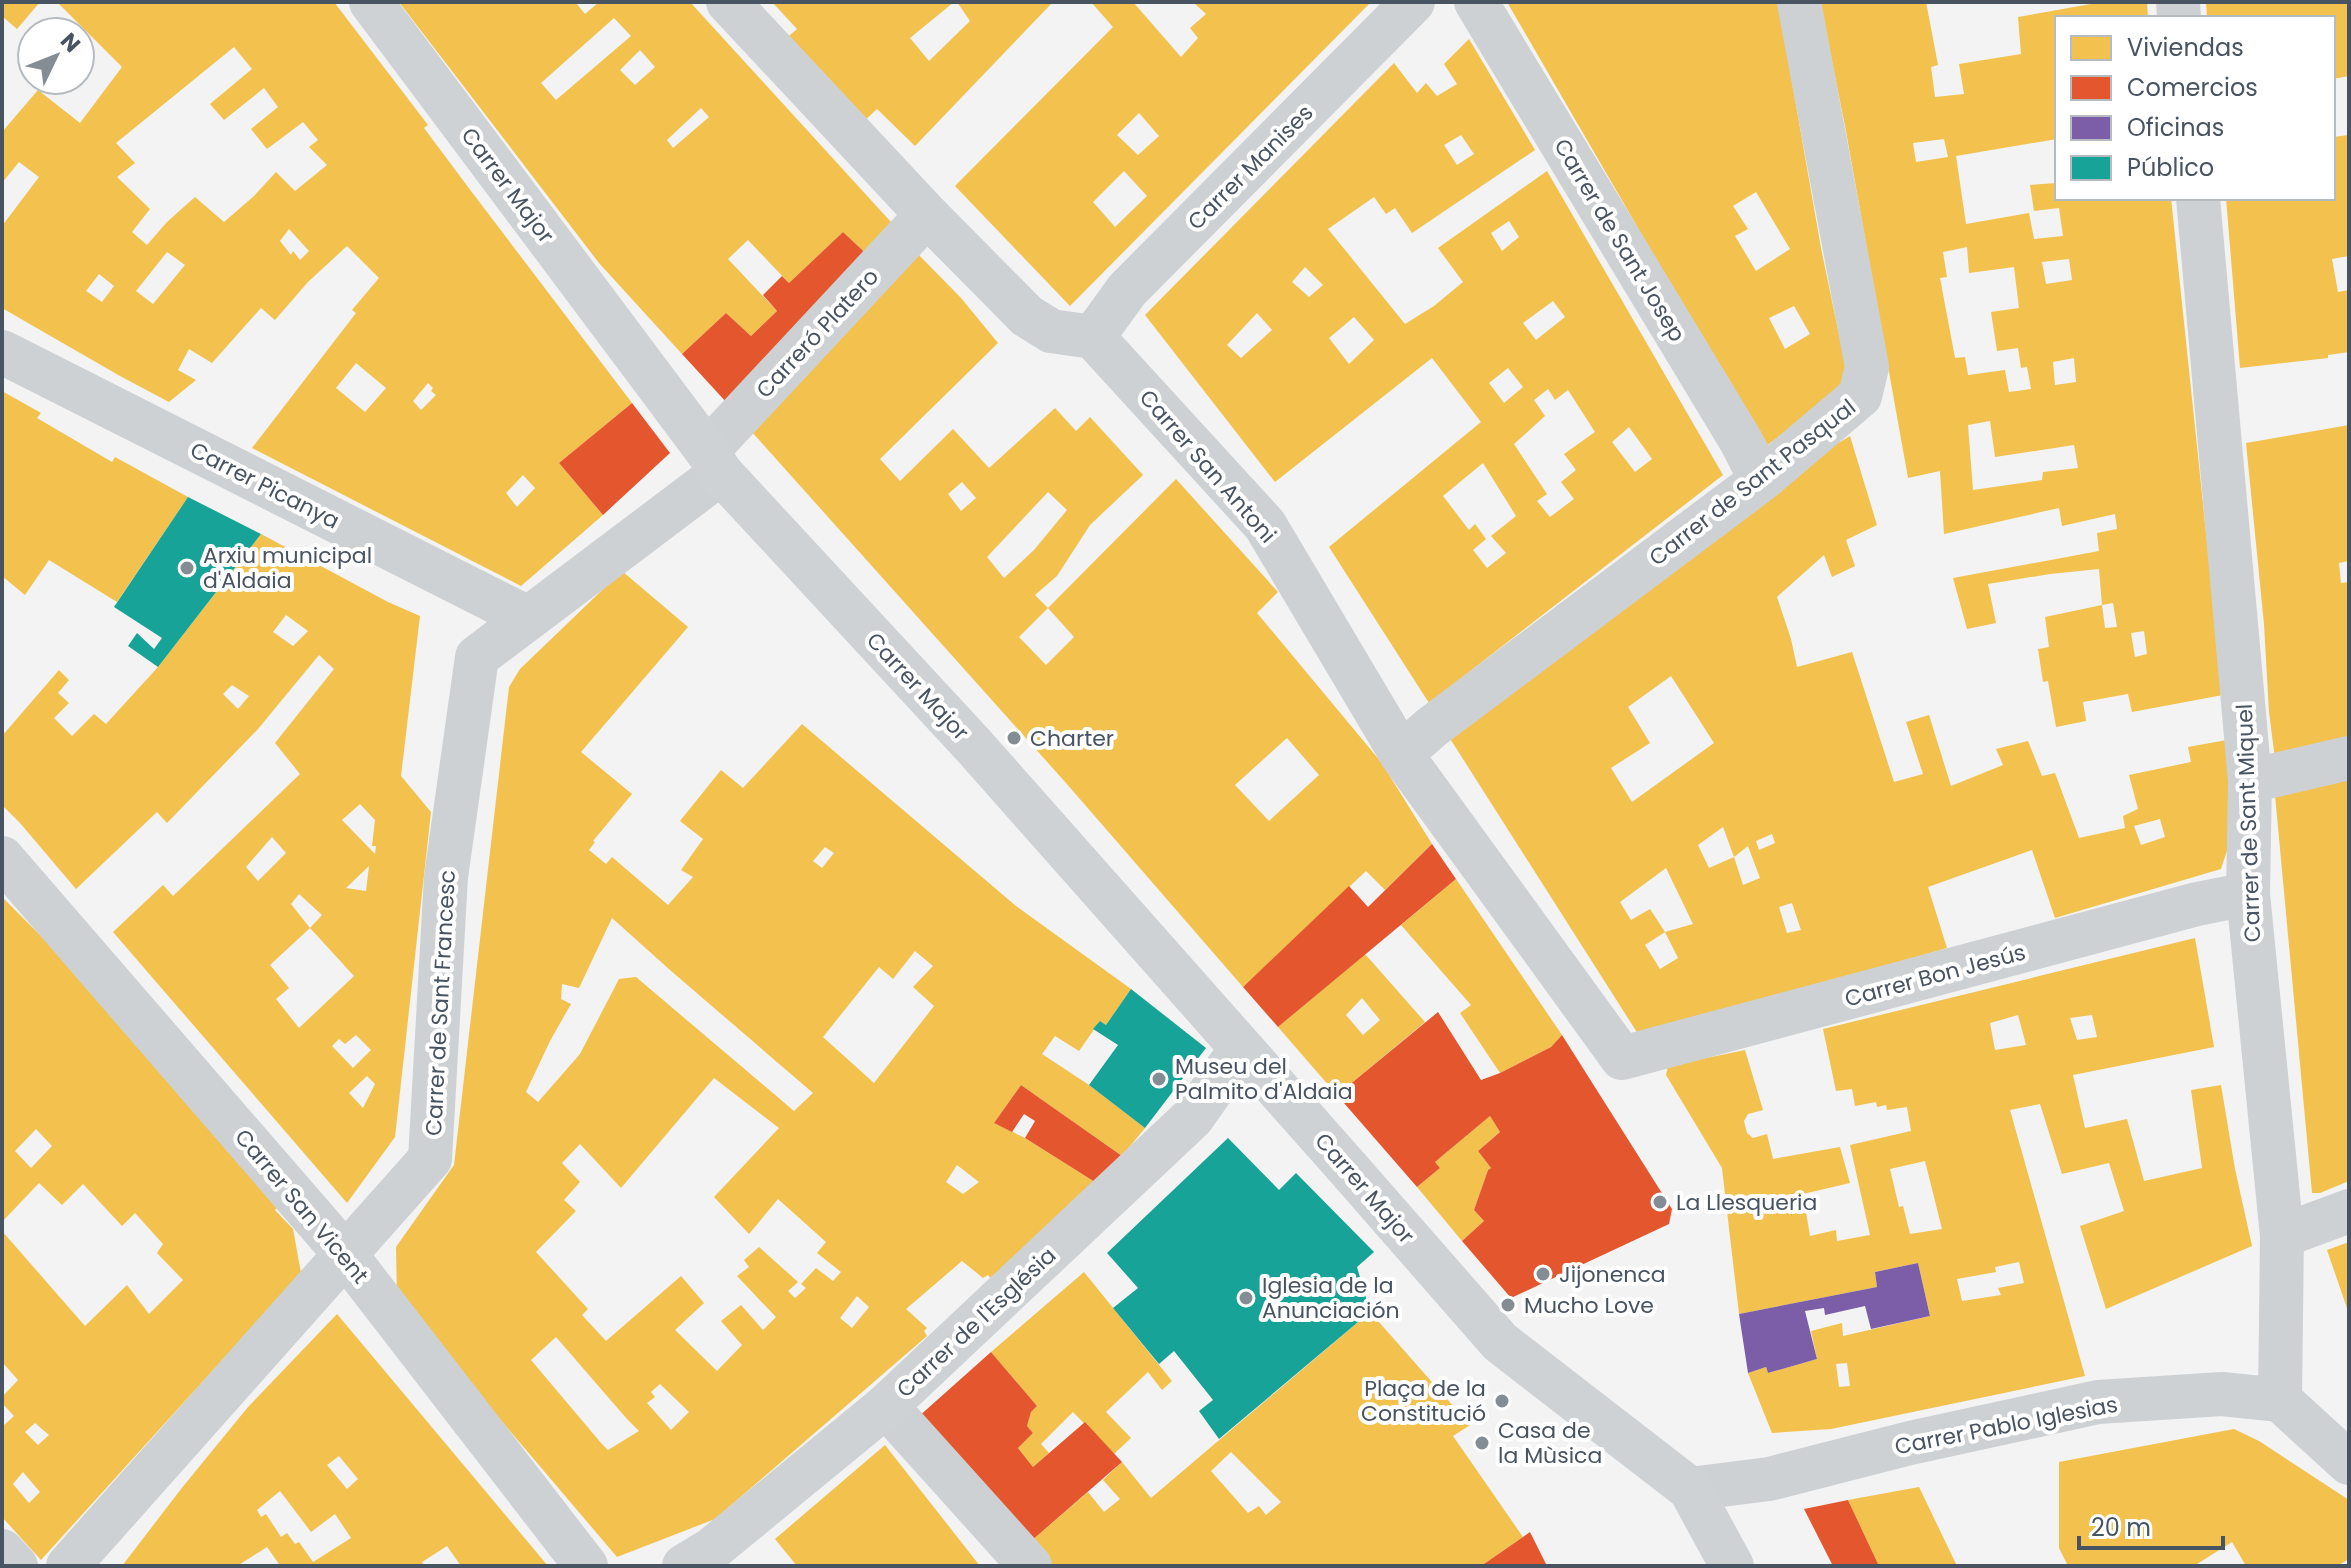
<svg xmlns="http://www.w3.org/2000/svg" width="2351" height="1568" font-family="Poppins,sans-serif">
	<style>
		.homes { fill: #f2c14e; fill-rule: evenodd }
		.shops { fill: #e4572e }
		.offices { fill: #7b5ea7 }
		.public { fill: #17a398 }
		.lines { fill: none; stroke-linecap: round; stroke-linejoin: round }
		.street { stroke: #ced1d4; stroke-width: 44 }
		.secondary { stroke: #cfd2d5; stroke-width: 44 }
		.poi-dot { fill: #848c94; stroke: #fff; stroke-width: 3 }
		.labels { text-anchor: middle; stroke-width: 8; stroke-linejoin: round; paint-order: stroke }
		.street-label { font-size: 22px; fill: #485461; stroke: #fff }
		.poi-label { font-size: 22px; fill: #485461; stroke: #fff; text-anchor: start }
	</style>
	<rect width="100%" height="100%" fill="#f3f3f3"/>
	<path class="homes" d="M2,2h38l-23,27 -15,-13z
		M57,2h277l94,123 -4,3 47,63 161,212 -73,60 44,52 -82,71 -269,-138 104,-135 -4,-3 27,-32 -32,-32 -39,36 -33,38 -14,-12 -49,55 -23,-14 -11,21 18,10 -27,22 -49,-26 -118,-68v-82l37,-49 -20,-15 -17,21v-51l36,-42 42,33 42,-56zM234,47l18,22 -42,35 14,16 40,-32 14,19 -27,22 16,20 36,-27 15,18 -9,7 18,18 -32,26 -19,-19 -22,24 -30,26 -29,-25 -28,25 -20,23 -15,-13 18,-23 -33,-32 18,-14 -19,-20zM289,229l20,22 -9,9 -7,-9 -2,4 -11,-14zM167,252l18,13 -32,39 -17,-13zM99,274l15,12 -12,16 -16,-11zM356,363l30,25 -21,24 -29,-24zM428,383l5,5 -2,3 5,4 -15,15 -8,-9zM523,475l12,13 -18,19 -11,-14z
		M399,2h180l-2,2 8,10 14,-12h91l211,231 -28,27 -30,-28 -54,51 -41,-43 -20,19 49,52 -26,25 -25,-23 -44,41 -83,-91zM614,18l17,18 -75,64 -15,-17zM640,50l15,17 -20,18 -15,-15zM701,108l8,9 -36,31 -6,-8z
		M772,2h182l-44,36 19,23 41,-40 -13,-19h96l-138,144 -38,-37 -17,16 -77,-84 14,-12z
		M1091,2h42l48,55 17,-19 -8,-10 16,-14 -13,-12h178l-301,304 -115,-120 158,-159zM1139,113l20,23 -21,19 -21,-20zM1124,171l23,25 -32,31 -22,-25z
		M1507,2h271l43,246 28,135 -84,64zM1756,192l34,57 -34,22 -21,-35 13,-7 -15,-23zM1794,306l16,28 -25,15 -16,-31z
		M1820,2h106l12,63 -7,2 4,30 29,-3 -5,-30 62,-10 -3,-37 84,-15h45l1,16h-91v121l-101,17 10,68 63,-11 5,26 29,-3 -4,-28 -25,3 -4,-26 27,-2v15h114l52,497 -91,17 -4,-18 -45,8 3,19 -30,6 -8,-46 -5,1 -5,-33 11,-2 -4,-30 57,-12 3,23 12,-1 -4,-24 -11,2 -3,-36 -49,5 -62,10 8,39 -29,6 -14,-51 146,-27 -2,-18 20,-4 -2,-15 -53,12 -3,-18 -115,26 -4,-63 -32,7 -63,-352zM1944,139l4,18 -32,5 -3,-19zM1967,247l2,26 45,-6 5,41 -28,4 6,39 21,-3 3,20 6,-1 4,22 -22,3 -4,-22 -37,5 -3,-18 -10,1 -15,-80 7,-1 -4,-25zM2069,259l3,21 -26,4 -4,-22zM2074,358l2,24 -21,3 -2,-23zM1990,421l5,36 79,-12 4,23 -35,4 -1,8 -69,10 -5,-65zM2144,631l3,23 -12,3 -4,-24z
		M2206,2h143v74l-16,3v-61h-126z
		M1469,39l66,111 -123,83 -17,-25 -9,6 -12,-17 -46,32 77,95 29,-18 29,-24 -25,-34 109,-77 176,304 -294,228 -100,-156 152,-125 -49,-64 -157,124 -130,-167 249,-252 23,30 9,-10 11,13 20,-12 -13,-20zM1461,135l13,19 -17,11 -13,-20zM1509,221l10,16 -17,14 -11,-18zM1305,267l18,18 -14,12 -17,-15zM1553,301l12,16 -29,23 -13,-17zM1257,313l15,17 -31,28 -14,-13zM1354,317l20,23 -25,24 -20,-26zM1508,368l15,19 -19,16 -15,-20zM1548,389l7,11 13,-10 27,42 -31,22 12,16 -15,12 13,17 -24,18 -13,-16 10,-7 -33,-50 31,-28 -11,-16zM1629,427l23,32 -17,13 -23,-30zM1483,463l33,53 -25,20 15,17 -19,15 -14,-18 13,-11 -11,-15 -6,6 -26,-34z
		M2349,135v121l-17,3 6,33 11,-2v62l-21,3v3l-88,10 -14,-170h107v-61z
		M917,253l44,45 37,45 -118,116 20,22 53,-52 36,39 66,-60 21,23 14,-14 53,58 -53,50 -33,51 -22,19 13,13 -29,29 27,28 28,-28 -26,-29 128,-129 102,113 -21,21 124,149 51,82 -47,46 -19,-19 -123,116 -177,-204 -323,-361zM962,482l14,16 -15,13 -13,-17zM1048,492l19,18 -33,40 -30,28 -17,-21zM1287,738l32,37 -50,46 -34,-36z
		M2,391l39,22 -4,5 75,44 3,-5 73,40 -71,105 -68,-42 -24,35 -23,-19z
		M2349,425v136l-10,2 2,20 8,-1v164l-74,13 -6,-47 -5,-88 -18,-181z
		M1850,436l27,89 -31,15 9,26 -23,11 -8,-22 -47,42 14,42 6,28 55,-15 42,130 29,-8 -17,-52 23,-7 22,71 52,-21 -7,-16 32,-8 14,35 13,-3 24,65 46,-10 -2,-12 15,-7 -9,-34 62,-13 -3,-15 39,-7 10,80 -16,49 -166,49 -23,-68 -104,37 19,61 -307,89 -191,-300 344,-266zM1671,676l43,67 -82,59 -21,-34 39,-25 -22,-36zM2160,819l5,18 -24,8 -7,-19zM1723,827l11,30 14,-11 12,32 -17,7 -9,-28 -25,11 -11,-23zM1772,834l3,9 -16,7 -3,-9zM1666,868l27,56 -28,8 13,26 -18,11 -15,-24 20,-13 -15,-23 -19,11 -11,-18zM1792,903l9,27 -14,3 -8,-26z
		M261,534l127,68 32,14 -19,160 30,36 -36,325 -48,66 -234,-271 50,-47 10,11 127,-122 -25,-31 59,-74 -15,-14 -61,74 -91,94 -10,-11 -81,77 -56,-66 -18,-18v-69l57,-66 10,10 -11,13 11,10 -15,15 18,18 22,-22 12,10 52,-57zM286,615l22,16 -15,15 -20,-14zM232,685l17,11 -11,13 -15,-15zM360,804l15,16 -3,26h4l-1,8 -33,-34zM272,837l14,16 -28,28 -12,-14zM369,866l-3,25 -20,-3zM299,894l23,21 -12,13 44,48 -55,52 -23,-29 13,-11 -19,-23 40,-37 -19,-24zM356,1035l15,15 -18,18 -21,-22 7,-7 6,5zM367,1076l8,8 -12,24 -14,-15z
		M622,571l66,56 -107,125 51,42 -39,47 2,1 -6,8 17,14 6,-7 56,48 25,-28 -12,-7 22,-31 -23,-18 41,-51 22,18 59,-64 214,182 115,83 -25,36 -6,-4 -21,30 -24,-15 -13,18 47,31 56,43 -23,28 -101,-71 -27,38 31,15 73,46 -106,96 -4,-5 -5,3 -21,-17 -56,48 21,19 -3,3 3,5 -212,183 -98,38 -220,-259 -1,-51 58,-82 55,-478 11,-18zM825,847l9,6 -12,15 -9,-7zM612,918l58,52 143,123 -19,18 -158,-134 -17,2 -39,75 -42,48 -12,-10 24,-51 21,-37 -10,-5 1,-15 17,4zM915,951l18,15 -20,21 21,19 -60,77 -51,-46 56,-70 14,12zM714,1078l65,50 -65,69 35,37 29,-35 48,43 -9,11 24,19 -8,9 -17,-13 -15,16 5,4 -11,10 -7,-7 10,-9 -39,-35 -15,13 5,7 -12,9 39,41 -13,13 -22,-25 -20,16 21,24 -25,26 -42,-41 29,-27 -23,-27 -75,65 -24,-26 6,-6 -52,-57 40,-41 -12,-11 16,-18 -18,-19 18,-19 41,44zM957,1165l22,17 -16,12 -17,-12zM857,1296l12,11 -17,21 -12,-10zM556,1337l71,82 12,12 -31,19 -7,-7 -70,-83zM660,1384l29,28 -18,18 -24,-27 8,-6 -4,-5z
		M2349,780v401l-29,12h-8l-37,-398z
		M1456,879l106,156 -11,12 -51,26 -40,-60 11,-8 -70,-80z
		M2,897l46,46 236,256 -9,11 18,19 8,44 -260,287 -39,-43v-90l12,-11 -12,-13v-6l16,-17 -16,-18v-131l83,95 42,-41 22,29 34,-34 -26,-27 6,-9 -28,-31 -13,13 -39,-42 -21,21 -23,-22 -37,39zM36,1129l16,17 -21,22 -16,-17zM35,1423l14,12 -11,10 -13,-13zM23,1472l17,20 -11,11 -16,-19z
		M2195,938l19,109 -141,28 12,53 42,-9 17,62 58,-13 -11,-78 30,-5 14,84 17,77 -146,63 -26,-83 44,-15 -15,-48 -47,11 -22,-70 -30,6 75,266 -254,53 -59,4 -24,-60 18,-6 2,6 49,-14 -6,-28 31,-8 1,13 87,-20 -12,-53 -43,9 2,15 -138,27 -17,-146 -56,-93 2,-9 77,-16 18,60 -15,4 -4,7 3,12 6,5 14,-4 6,25 67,-12 10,36 -47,11 7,42 26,-6 1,11 33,-6 -20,-90 61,-14 -4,-24 -20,3 -1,-5 -9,2 -1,-5 -21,4 -3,-17 -16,2 -13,-62zM2018,1015l8,30 -31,5 -5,-27zM2092,1015l5,22 -20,3 -7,-22zM1925,1161l17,68 -32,5 -7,-28 -4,1 -9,-38zM2019,1262l5,21 -26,5 3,7 -39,6 -5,-22 39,-7 -1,-5zM1847,1363l3,23 -11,1 -3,-23z
		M1365,954l60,68 -88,73 -59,-68zM1362,998l18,22 -17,15 -17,-20z
		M1490,1116l10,16 -22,19 13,17 -3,2 -14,40 10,11 -22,20 -45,-54 23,-19 -5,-6z
		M2349,1242v72l-22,-64z
		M1084,1272l88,109 -10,9 -14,-18 -42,40 25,26 -17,16 -41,-42 -32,32 8,9 -16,14 -15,-19 15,-15 -6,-7 4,-14 6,-6 -46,-54z
		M1370,1312l100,113 -17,11 70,101 -42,29h-428l-23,-24 58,-50 16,20 16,-13 -17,-19 19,-18 29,36zM1231,1452l50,50 -15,13 -7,-9 -11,7 -37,-42z
		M337,1314l211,252h-87l-14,-20 -25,16 2,4h-149l4,-2 -12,-17 -30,19h-115l59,-77 67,-82zM339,1456l19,23 -11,10 -20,-24zM280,1491l31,41 24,-18 16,24 -38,24 -14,-20 -4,2 -8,-11 -6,4 -15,-23 -5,3 -4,-7z
		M2234,1429l25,12 90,59v59l-12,7h-91l-14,-24 -38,24h-126l-9,-18v-86z
		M885,1445l95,121h-183l-22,-27z
		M1919,1487l38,79h-78l-31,-66z"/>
	<path class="shops" d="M843,232l30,28 -146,143 -45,-49 44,-41 25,23 26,-25 -14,-16 19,-19 7,7z
		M632,403l38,50 -67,62 -44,-52z
		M1432,844l24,35 -178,148 -35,-40 106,-101 19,21z
		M1438,1012l43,68 19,-7 51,-26 11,-12 110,174 -3,15 -158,74 -49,-57 22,-20 -10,-11 14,-40 3,-2 -13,-17 22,-19 -10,-16 -55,46 5,6 -23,19 -80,-92z
		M1021,1085l101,71 -24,28 -73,-46 10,-17 -11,-7 -12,18 -18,-9z
		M991,1352l46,54 -6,6 -4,14 6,7 -15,15 15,19 52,-45 37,40 -92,80 -113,-124z
		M1848,1500l31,66h-46l-29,-57z
		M1530,1532l17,34h-66l42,-29z"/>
	<path class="offices" d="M1918,1263l12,53 -59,13 -6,-23 -40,9 -1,-7 -19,3 12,48 -49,14 -2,-6 -18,6 -9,-59 138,-27 -2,-15z"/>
	<path class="public" d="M188,497l73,37 -103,133 -30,-21 9,-13 17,16 8,-11 -48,-31z
		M1131,989l75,59 -61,80 -56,-43 29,-40 -25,-16 7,-8 6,4z
		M1228,1138l51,52 17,-17 78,79 -17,15 13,45 -151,127 -20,-28 14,-11 -39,-49 -15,13 -46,-56 25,-20 -31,-35z"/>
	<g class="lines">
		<path class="street" d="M728,2l199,213 100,101 24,15 42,6 172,188 136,229 221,304 575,-154 51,-10
			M1476,2l265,439 20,39
			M2178,2l1,16
			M2198,198l52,583 -2,113 34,342 -2,164
			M1093,337l34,-47 286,-288
			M2,352l526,266
			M707,451l220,-236
			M1401,754l31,-27 329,-247 99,-84 7,-29 -68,-365
			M2250,781l99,-23
			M2,858l343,396 241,312
			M2282,1236l67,-25
			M886,1406l144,160
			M1690,1489l79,-10 141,-36 188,-41 124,-8 58,6 69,63
			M2,1551l14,15
			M68,1566l362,-407 16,-282 31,-220 244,-184"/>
		<path class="secondary" d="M371,2l336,449 14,22 252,272 373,421 154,176 190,147 42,77
			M684,1566l28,-17 174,-143 306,-288 49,-69"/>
	</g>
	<g class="poi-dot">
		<circle cx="187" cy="568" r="8"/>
		<circle cx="1014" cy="738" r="8"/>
		<circle cx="1159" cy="1079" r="8"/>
		<circle cx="1660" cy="1202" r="8"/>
		<circle cx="1543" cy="1274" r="8"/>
		<circle cx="1246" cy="1298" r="8"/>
		<circle cx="1508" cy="1305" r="8"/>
		<circle cx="1502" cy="1401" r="8"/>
		<circle cx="1482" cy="1443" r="8"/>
	</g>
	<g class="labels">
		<g class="street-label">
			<text transform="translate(1250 167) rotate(-45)" y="8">Carrer Manises</text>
			<text transform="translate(508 185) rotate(53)" y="8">Carrer Major</text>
			<text transform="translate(1620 240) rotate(59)" y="8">Carrer de Sant Josep</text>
			<text transform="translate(817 333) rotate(-47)" y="8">Carreró Platero</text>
			<text transform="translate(1208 466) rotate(49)" y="8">Carrer San Antoni</text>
			<text transform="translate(1752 482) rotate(-38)" y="8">Carrer de Sant Pasqual</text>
			<text transform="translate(265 485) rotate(27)" y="8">Carrer Picanya</text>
			<text transform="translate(918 686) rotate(47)" y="8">Carrer Major</text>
			<text transform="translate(2248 823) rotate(-92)" y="8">Carrer de Sant Miquel</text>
			<text transform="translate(1935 975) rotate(-15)" y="8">Carrer Bon Jesús</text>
			<text transform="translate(440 1003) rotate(-87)" y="8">Carrer de Sant Francesc</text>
			<text transform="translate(1365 1188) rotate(49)" y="8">Carrer Major</text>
			<text transform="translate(302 1206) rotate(50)" y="8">Carrer San Vicent</text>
			<text transform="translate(976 1322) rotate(-43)" y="8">Carrer de l'Església</text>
			<text transform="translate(2006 1425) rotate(-11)" y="8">Carrer Pablo Iglesias</text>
		</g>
		<g class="poi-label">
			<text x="203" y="563">Arxiu municipal<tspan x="203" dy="25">d'Aldaia</tspan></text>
			<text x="1030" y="746">Charter</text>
			<text x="1175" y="1074">Museu del<tspan x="1175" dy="25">Palmito d'Aldaia</tspan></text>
			<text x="1676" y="1210">La Llesqueria</text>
			<text x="1559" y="1282">Jijonenca</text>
			<text x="1262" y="1293">Iglesia de la<tspan x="1262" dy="25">Anunciación</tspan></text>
			<text x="1524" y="1313">Mucho Love</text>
			<text x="1486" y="1396" text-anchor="end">Plaça de la<tspan x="1486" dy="25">Constitució</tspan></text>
			<text x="1498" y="1438">Casa de<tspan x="1498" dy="25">la Mùsica</tspan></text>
		</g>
	</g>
	<rect width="2351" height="1568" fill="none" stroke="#485461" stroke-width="8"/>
	<rect x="2055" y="16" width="280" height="184" fill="#ffffff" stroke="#b6bbc0" stroke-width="2"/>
	<rect x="2071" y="36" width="40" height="24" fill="#f2c14e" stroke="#b6bbc0" stroke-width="2"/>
	<text x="2127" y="56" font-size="24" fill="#485461">Viviendas</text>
	<rect x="2071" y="76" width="40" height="24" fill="#e4572e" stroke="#b6bbc0" stroke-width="2"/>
	<text x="2127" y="96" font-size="24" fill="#485461">Comercios</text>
	<rect x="2071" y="116" width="40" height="24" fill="#7b5ea7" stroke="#b6bbc0" stroke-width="2"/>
	<text x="2127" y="136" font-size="24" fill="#485461">Oficinas</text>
	<rect x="2071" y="156" width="40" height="24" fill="#17a398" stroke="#b6bbc0" stroke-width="2"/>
	<text x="2127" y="176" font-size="24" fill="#485461">Público</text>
	<g transform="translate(56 56) rotate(47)"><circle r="38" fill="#ffffff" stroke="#b6bbc0" stroke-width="2"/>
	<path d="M0-6L14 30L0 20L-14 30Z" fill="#848c94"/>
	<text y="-12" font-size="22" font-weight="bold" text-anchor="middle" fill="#485461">N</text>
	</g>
	<path d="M2079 1536v12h144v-12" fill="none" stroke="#485461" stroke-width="4"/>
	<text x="2091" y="1536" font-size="24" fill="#485461" stroke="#ffffff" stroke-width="6" paint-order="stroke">20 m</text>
</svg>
